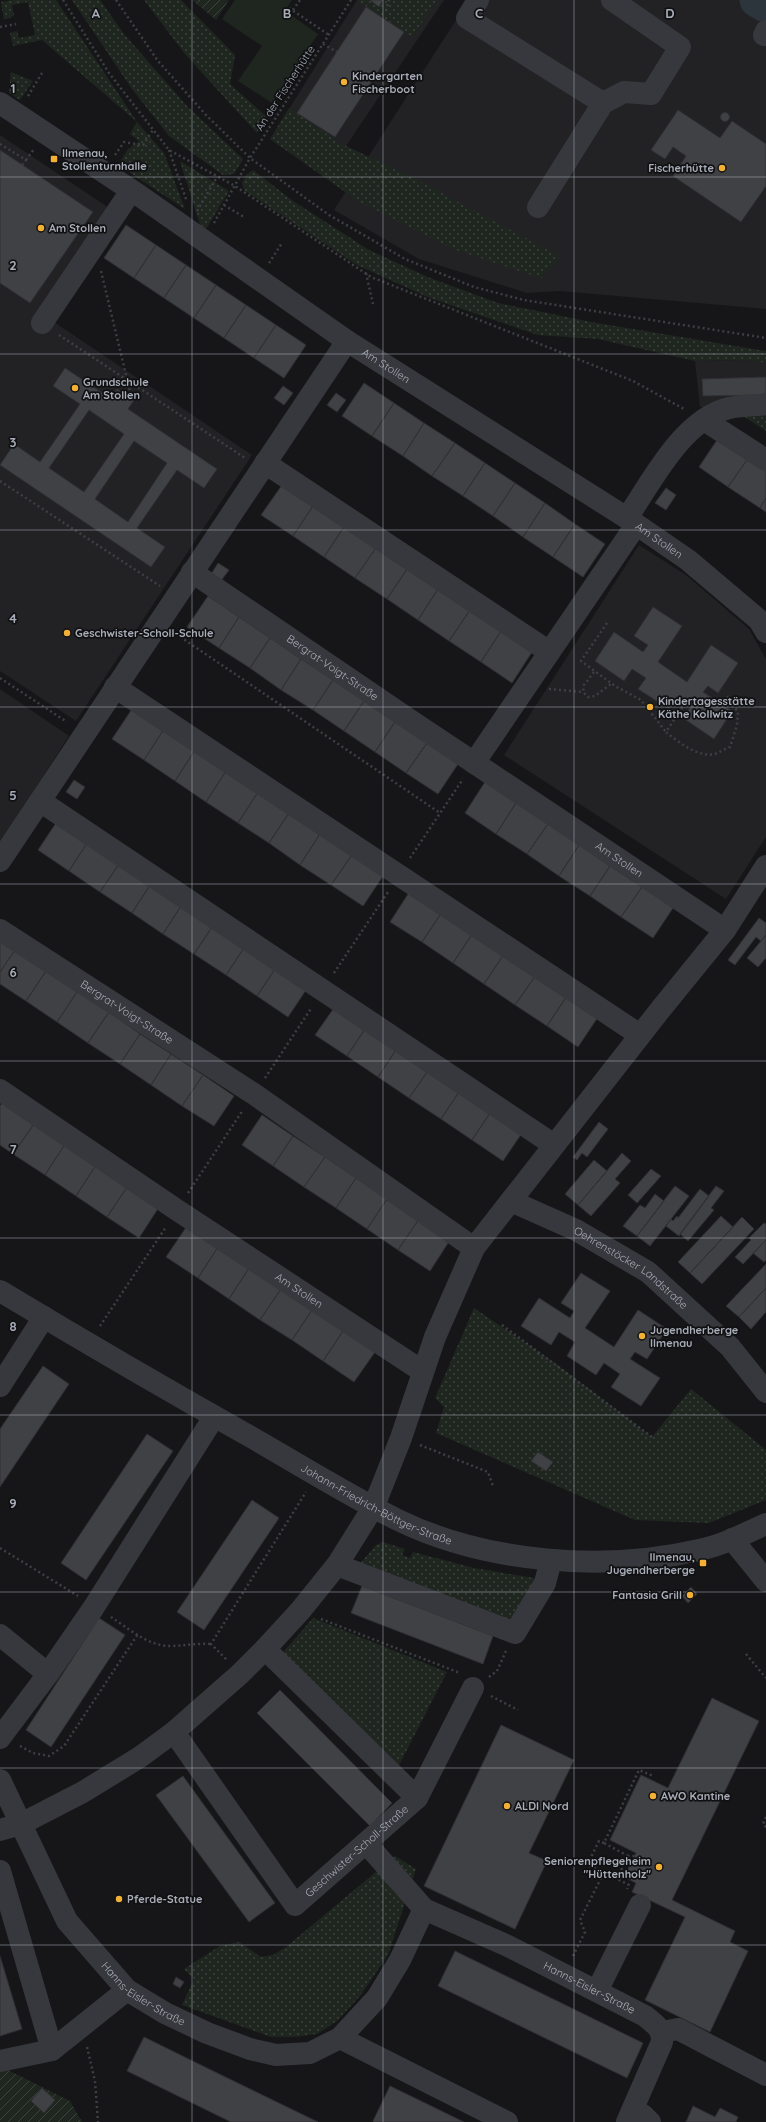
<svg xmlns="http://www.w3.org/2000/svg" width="766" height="2122" font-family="Quicksand,sans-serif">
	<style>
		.built { fill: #222225 }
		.grass { fill: url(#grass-dots) }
		.garden { fill: url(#garden-furrows) }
		.pitch { fill: #1e261f }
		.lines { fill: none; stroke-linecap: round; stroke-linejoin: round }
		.river { stroke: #2c353c; stroke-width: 35 }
		.building { fill: #404145; stroke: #303034; fill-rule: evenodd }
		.path { stroke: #3d3f44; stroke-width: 2.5; stroke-dasharray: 2 3; stroke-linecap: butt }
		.minor { stroke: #37383d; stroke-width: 22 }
		.grid { fill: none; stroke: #a8adb8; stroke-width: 1; stroke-opacity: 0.55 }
		.poi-dot { fill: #f2b134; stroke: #111113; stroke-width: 1.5 }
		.labels { text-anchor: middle; stroke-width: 3.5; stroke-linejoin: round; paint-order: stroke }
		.poi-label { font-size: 11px; font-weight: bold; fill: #a8adb8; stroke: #111113; text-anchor: start }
		.street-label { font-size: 11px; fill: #a8adb8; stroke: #111113 }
		.grid-label { font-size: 13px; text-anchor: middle; font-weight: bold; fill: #a8adb8; stroke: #111113; stroke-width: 3.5; stroke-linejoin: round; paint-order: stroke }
	</style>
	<defs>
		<pattern id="grass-dots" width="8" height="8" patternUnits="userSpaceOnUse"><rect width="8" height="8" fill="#1e261f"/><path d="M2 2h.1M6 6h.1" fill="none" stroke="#3c433d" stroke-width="1.8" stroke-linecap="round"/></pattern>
		<pattern id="garden-furrows" width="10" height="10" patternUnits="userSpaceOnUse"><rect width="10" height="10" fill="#1e261f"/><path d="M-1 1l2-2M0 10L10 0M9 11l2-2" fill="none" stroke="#3c433d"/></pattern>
	</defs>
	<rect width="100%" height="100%" fill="#161618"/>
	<path class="built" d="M357,0h87l-104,155 -56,-38z
		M469,0h297v309l-206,-18 -33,2 -108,-34 -85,-49z
		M0,135l121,81 -70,104 201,135 -176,266 -76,-50z
		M745,360l21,3v51l-23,2 -43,-9 -5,-46z
		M639,545l47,30 63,54 17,30v178l-40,62 -222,-144z
		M0,689l69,47 -69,107z"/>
	<path class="grass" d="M13,0h43l81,122 27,31 21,56 -67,-44 10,-16 11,-8 -9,-7 7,-12 -95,-82 -29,6 -3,-13 7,-2 2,7 16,-3 -7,-33 -16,3 2,11 -10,4 -3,-18z
		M72,0h28l24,34 63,72 56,53 -9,15 -11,1 -54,-39 -37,-47z
		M144,0h37l54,55 -5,29 37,33 -10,16 -72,-79z
		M357,0h11l11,6 4,-6h54l-25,37z
		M11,72l22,9 -13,19 -11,-7z
		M289,108l51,35 83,40 138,74 -20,21 -88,-29 -95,-48 -88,-62z
		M180,161l49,30 -26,43z
		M253,170l40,31 76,49 61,28 68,25 93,19 175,29v12l-21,-3 -50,1 -97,-22 -60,-4 -108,-37 -73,-33 -113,-75 -2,-7 4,-8z
		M766,414v17l-23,-15z
		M474,1308l78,53 100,76 39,-48 75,61v50l-57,23 -74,-3 -199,-87 8,-26 -9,-9z
		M383,1542l22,7 -3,6 8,3 3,-6 61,16 60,10 5,3 -28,42 -153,-57 18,-21z
		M313,1618l134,54 -52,101 -116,-116z
		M395,1856l21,13 -28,86 -28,41 -23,25 -20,13 -23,3h-23l-89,-32 12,-26 -10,-10 36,-23 19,-4 22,15 12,-2 13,-8z"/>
	<path class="garden" d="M192,0h37l-13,20z
		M4,2068l66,33 12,21h-82v-50z"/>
	<path class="pitch" d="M235,0h57l-7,11 33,23 -46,69 -34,-22 24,-35 -40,-27z"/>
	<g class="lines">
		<path class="river" d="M757,0l9,5"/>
	</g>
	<path class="building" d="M370,0h13l-4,7z
		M366,7l38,25 -69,105 -38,-24z
		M678,110l42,28 12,-17 34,23v42l-25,36 -68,-46 13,-20 -13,-9 -8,12 -14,-9z
		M720.5 117a4.5 4.5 0 1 1 9 0a4.5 4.5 0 1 1-9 0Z
		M0,150l93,62 -63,91 -30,-20z
		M126,225l30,20 -22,33 -30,-20z
		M156,245l30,20 -22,33 -30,-20z
		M186,265l30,20 -22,33 -30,-20z
		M216,285l30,20 -22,33 -30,-20z
		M246,305l30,20 -22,33 -30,-20z
		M276,325l30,20 -22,33 -30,-20z
		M65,368l45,30 7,-9 17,11 -6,9 89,60 -13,19 -27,-18 -40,58 28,19 -14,20 -151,-102 14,-21 26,18 40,-58 -27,-18zM89,410l35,24 -40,58 -35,-24zM134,441l33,22 -39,59 -33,-23z
		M766,377v18l-63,1 -1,-17z
		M364,383l30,20 -22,33 -30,-20z
		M283,386l10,7 -9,12 -10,-7z
		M336,393l10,7 -9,12 -10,-7z
		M394,403l30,20 -21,33 -31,-20z
		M424,423l31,20 -23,33 -29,-20z
		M719,437l30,20 -21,30 -29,-20z
		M455,443l30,20 -22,33 -31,-20z
		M749,457l17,11v30l-6,10 -32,-21z
		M485,463l30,20 -22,33 -30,-20z
		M515,483l30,20 -22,34 -30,-21z
		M282,485l31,21 -20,30 -32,-21z
		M666,488l10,7 -10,15 -11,-7z
		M766,498v14l-6,-4z
		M545,503l30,21 -22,33 -30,-20z
		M313,506l31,21 -20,30 -31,-21z
		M575,524l30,20 -22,33 -30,-20z
		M344,527l32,21 -21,30 -31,-21z
		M376,548l31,21 -20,30 -32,-21z
		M218,563l11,7 -9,12 -10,-6z
		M407,569l31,20 -20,31 -31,-21z
		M438,589l32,21 -21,31 -31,-21z
		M208,596l31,21 -20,31 -32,-21z
		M653,607l29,19 -24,36 29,20 24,-37 27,18 -20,30 -10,-7 -5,6 29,19 -18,28 -31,-21 8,-12 -14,-9 -8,12 -31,-20 8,-11 -14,-9 -8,12 -29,-20 19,-29 29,20 5,-7 -14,-9z
		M470,610l31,21 -20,31 -32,-21z
		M239,617l31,21 -20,30 -31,-20z
		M501,631l31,21 -20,31 -31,-21z
		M270,638l31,21 -20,31 -31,-22z
		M301,659l32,21 -20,30 -32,-20z
		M333,680l31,21 -20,30 -31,-21z
		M364,701l31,21 -20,30 -31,-21z
		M132,709l32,20 -20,31 -32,-21z
		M395,722l32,21 -21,30 -31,-21z
		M164,729l31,21 -20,31 -31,-21z
		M427,743l31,21 -20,30 -32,-21z
		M195,750l31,21 -20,31 -31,-21z
		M226,771l32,21 -20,31 -32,-21z
		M74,780l11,7 -8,12 -11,-7z
		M485,782l31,21 -20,31 -31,-21z
		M258,792l31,21 -20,30 -31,-20z
		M516,803l32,21 -21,30 -31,-20z
		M289,813l31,21 -20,31 -31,-22z
		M58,820l31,20 -20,31 -31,-21z
		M548,824l31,21 -20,31 -32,-22z
		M320,834l32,21 -21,30 -31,-20z
		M89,840l32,21 -21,31 -31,-21z
		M579,845l31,21 -20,30 -31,-20z
		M352,855l31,21 -20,30 -32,-21z
		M121,861l31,21 -20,31 -32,-21z
		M610,866l32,21 -21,30 -31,-21z
		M152,882l31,21 -20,31 -31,-21z
		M642,887l31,21 -20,30 -32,-21z
		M410,891l32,21 -20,30 -32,-20z
		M183,903l31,21 -20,30 -31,-20z
		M442,912l31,21 -20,30 -31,-21z
		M759,918l7,5v12l-5,6 -5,-4 -21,28 -7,-5z
		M214,924l32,21 -20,30 -32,-21z
		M473,933l31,21 -20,30 -31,-21z
		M766,935v23l-8,9 -11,-9z
		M0,940l15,10 -15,22z
		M246,945l31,21 -20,30 -31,-21z
		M15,950l31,21 -20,30 -26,-17v-12z
		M504,954l32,21 -21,30 -31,-21z
		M277,966l31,21 -20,30 -31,-21z
		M46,971l31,21 -20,30 -31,-21z
		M536,975l31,21 -20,30 -32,-21z
		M77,992l32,20 -21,31 -31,-21z
		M567,996l31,21 -20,30 -31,-21z
		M336,1005l31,21 -20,30 -32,-21z
		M109,1012l31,22 -20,30 -32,-21z
		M367,1026l31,21 -20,30 -31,-21z
		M140,1034l31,20 -20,31 -31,-21z
		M398,1047l32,21 -21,30 -31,-21z
		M171,1054l32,21 -21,31 -31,-21z
		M430,1068l31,21 -20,30 -32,-21z
		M203,1075l31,21 -20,30 -32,-20z
		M461,1089l31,21 -20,30 -31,-21z
		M2,1103l32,21 -21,30 -13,-9v-39z
		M492,1110l32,20 -21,31 -31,-21z
		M262,1115l31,21 -20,30 -31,-21z
		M599,1122l9,7 -21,28 -5,-4 -5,7 -4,-3z
		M34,1124l31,20 -20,31 -32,-21z
		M293,1136l32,21 -21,30 -31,-21z
		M65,1144l31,21 -20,31 -31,-21z
		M622,1153l9,8 -16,18 5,4 -29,33 -13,-11z
		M325,1157l31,21 -20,30 -32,-21z
		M594,1160l13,11 -29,34 -13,-11z
		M96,1165l32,21 -21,31 -31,-21z
		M651,1169l10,7 -24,27 -9,-8z
		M356,1178l31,21 -20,30 -31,-21z
		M128,1186l31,21 -20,31 -32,-21z
		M675,1186l14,10 -39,50 -13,-10z
		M716,1186l8,5 -13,17 3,2 -26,31 -8,-7z
		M700,1189l9,7 -30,40 -13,-10 5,-7 2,2 4,-5 1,2z
		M655,1194l9,7 -27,35 -14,-10 17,-21 5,3z
		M387,1199l32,20 -21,31 -31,-21z
		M721,1216l12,11 -43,46 -12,-11z
		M742,1217l12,12 -52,55 -12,-11z
		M419,1219l31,21 -20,31 -32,-21z
		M764,1223l2,1v16l-23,24 -8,-7 16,-17 -2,-2z
		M187,1226l31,21 -20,31 -32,-21z
		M766,1240v20l-2,2 -11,-9z
		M218,1247l31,21 -20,31 -31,-21z
		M766,1264v24l-27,29 -13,-11z
		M249,1268l32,21 -21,31 -31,-21z
		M581,1273l29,18 -25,37 29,19 24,-37 29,19 -20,30 -12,-7 -5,7 30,19 -19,28 -30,-19 9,-13 -16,-11 -8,12 -29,-19 8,-14 -16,-10 -8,13 -30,-19 18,-28 31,20 4,-7 -13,-8z
		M766,1288v24l-15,17 -12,-12z
		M281,1289l31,21 -20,30 -32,-20z
		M312,1310l31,21 -20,30 -31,-21z
		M343,1331l32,21 -21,30 -31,-21z
		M43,1366l26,18 -69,103v-58z
		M147,1434l26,17 -87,129 -25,-17z
		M538,1452l15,10 -7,9 -15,-10z
		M252,1500l27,18 -75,112 -27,-18z
		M362,1586l131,50 -10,28 -132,-51z
		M691,1587l6,7 -9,9 -6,-7z
		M99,1618l26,17 -74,112 -25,-17z
		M280,1690l112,113 -22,23 -113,-113z
		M712,1698l47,23 -87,179 63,31 -5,11 18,9 -38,81 -65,-32 40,-83 -53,-25 4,-9 -12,-6 12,-24 -26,-13 31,-65 27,13z
		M501,1725l73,35 -45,93 18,8 -32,68 -91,-43z
		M183,1776l92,127 -26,19 -93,-127z
		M455,1951l188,92 -16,35 -189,-92z
		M0,1956l22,73 -22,7z
		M176,1977l8,5 -4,6 -7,-4z
		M144,2037l67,33 107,52h-87l-104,-51z
		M390,2086l33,16 41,20h-90l-1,-1z
		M42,2088l13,12 -11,13 -13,-12z
		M693,2106l22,11 5,-9 18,9 -2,5h-50z"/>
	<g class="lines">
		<path class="path" d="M63,0l46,73 60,77 66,36 136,91 262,104 51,28
			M116,0l42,61 48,54 44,43 79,57 76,44 69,28 50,13 242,38
			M289,8l40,27
			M293,10l7,-10
			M386,11l3,-11
			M0,27l16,-3
			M323,44l14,8
			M28,96l14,-23
			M0,144l26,16 -4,5
			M169,150l18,52
			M115,155l9,-13 19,3 10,-15
			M26,160l8,-11
			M224,205l20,12
			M197,211l20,-34
			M214,223l36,-65 101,-158
			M269,263l13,-20
			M101,271l26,108
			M366,273l7,31
			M59,335l186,123
			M126,394l7,-10
			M0,481l160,105
			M607,623l-26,38 34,25 26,14 25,32
			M176,634l264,179
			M594,672l-10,13 -1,7 5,5 7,-1 16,-12
			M0,678l67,44
			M549,689l34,3
			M685,703l-19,29c12,10 33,26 49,22 5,-2 10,-5 15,-7l7,-22 1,-13 -12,-18
			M410,858l53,-79
			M334,973l54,-81
			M265,1078l47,-71
			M188,1193l55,-83
			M502,1325l150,112
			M100,1326l66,-99
			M420,1445l68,27 5,14
			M0,1548l78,48
			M111,1617c17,11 37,29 59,29 14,0 26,-3 41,-2
			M321,1619l139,54
			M746,1654l20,24
			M226,1659l-15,-15 95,-152
			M489,1677l8,-6 9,-20
			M491,1696l27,14
			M20,1746l13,7 16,3 15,-10 74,-112
			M766,1817l-3,7 3,3
			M604,1843l-5,-2 -12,24 17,7
			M628,1856l-24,-13 35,-73 14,6
			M617,1879l11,-23h7
			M573,1956l12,-24 -5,-12 24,-48 25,13 -2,4
			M87,2047l8,34 3,41"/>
		<g class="minor">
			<path d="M478,0l-11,18 136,85 -65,104"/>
			<path d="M764,35l2,-4"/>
			<path id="s1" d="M0,103l140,93 207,145 280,177 61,42 71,60 7,12"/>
			<path d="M603,103l21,-11 27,2 29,-47 -68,-47"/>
			<path d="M42,323l89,-132"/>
			<path d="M704,420l62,40"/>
			<path d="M265,463l283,188"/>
			<path d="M627,518c25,-37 56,-99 102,-110 12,-3 25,-2 37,-4"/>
			<path id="s2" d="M192,572l218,148 315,210"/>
			<path d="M115,687l525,348"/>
			<path d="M474,763l162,-238"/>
			<path d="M40,801l514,344"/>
			<path d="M0,861l347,-520"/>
			<path id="s3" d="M0,930l254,164 220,154"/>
			<path id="s4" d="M0,1090l177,120 245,161"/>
			<path id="s5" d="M511,1201l65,29 72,42 82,75 36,45"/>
			<path id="s6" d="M0,1291c83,50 167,99 251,146 49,28 97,58 147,83 88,43 207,52 301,30 24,-5 45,-16 67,-26"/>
			<path d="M0,1386l44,-69"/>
			<path d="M732,1539l34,42"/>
			<path d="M337,1565l178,68 30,-50 6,-23"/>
			<path d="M0,1635l48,39 -48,64"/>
			<path d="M265,1649l152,149"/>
			<path d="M48,1674l46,-67 120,-190"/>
			<path id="s7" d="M174,1732l121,173 122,-107 56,-110"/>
			<path id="s8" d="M0,1780l67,141 60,69 38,23 42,20 43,16 26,6 34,-2 30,-15 37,-40 23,-38 24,-51"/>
			<path d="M0,1830l21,-6 62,-32 57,-35 34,-25 66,-58 25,-25 35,-38 37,-46 37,-59 27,-68 34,-101 39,-89 186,-238 65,-80 41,-64"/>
			<path id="s9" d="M366,1843l58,66 84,37 137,70c11,9 17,12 17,26l-35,80"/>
			<path d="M0,1871l52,179"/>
			<path d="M597,1991l43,-86"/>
			<path d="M662,2032l16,-3 88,46"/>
			<path d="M340,2038l167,84"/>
			<path d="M0,2061l52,-11 75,-60"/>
			<path d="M633,2110l10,5 7,7"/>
		</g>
	</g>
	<path class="grid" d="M192,0v2122M383,0v2122M574,0v2122M0,177h766M0,354h766M0,530h766M0,707h766M0,884h766M0,1061h766M0,1238h766M0,1415h766M0,1592h766M0,1768h766M0,1945h766"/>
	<g class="poi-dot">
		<circle cx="344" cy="82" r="4"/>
		<rect x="50" y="155" width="8" height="8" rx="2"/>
		<circle cx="722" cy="168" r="4"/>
		<circle cx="41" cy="228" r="4"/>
		<circle cx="75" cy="388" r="4"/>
		<circle cx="67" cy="633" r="4"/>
		<circle cx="650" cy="707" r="4"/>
		<circle cx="642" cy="1336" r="4"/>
		<rect x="699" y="1559" width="8" height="8" rx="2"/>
		<circle cx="690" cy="1595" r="4"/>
		<circle cx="653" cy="1796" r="4"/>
		<circle cx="507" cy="1806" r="4"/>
		<circle cx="659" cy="1867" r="4"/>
		<circle cx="119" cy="1899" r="4"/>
	</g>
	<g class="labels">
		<g class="poi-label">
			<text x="352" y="80">Kindergarten<tspan x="352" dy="13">Fischerboot</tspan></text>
			<text x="62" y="157">Ilmenau,<tspan x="62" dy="13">Stollenturnhalle</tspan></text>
			<text x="714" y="172" text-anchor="end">Fischerhütte</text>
			<text x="49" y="232">Am Stollen</text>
			<text x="83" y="386">Grundschule<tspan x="83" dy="13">Am Stollen</tspan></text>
			<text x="75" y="637">Geschwister-Scholl-Schule</text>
			<text x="658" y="705">Kindertagesstätte<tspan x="658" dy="13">Käthe Kollwitz</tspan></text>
			<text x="650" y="1334">Jugendherberge<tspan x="650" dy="13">Ilmenau</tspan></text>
			<text x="695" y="1561" text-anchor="end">Ilmenau,<tspan x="695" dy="13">Jugendherberge</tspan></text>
			<text x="682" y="1599" text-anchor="end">Fantasia Grill</text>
			<text x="661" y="1800">AWO Kantine</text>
			<text x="515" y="1810">ALDI Nord</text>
			<text x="651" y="1865" text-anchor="end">Seniorenpflegeheim<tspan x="651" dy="13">"Hüttenholz"</tspan></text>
			<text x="127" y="1903">Pferde-Statue</text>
		</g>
		<g class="street-label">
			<text transform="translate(285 88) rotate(-57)" y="4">An der Fischerhütte</text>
			<text dy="4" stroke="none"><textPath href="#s1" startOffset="467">Am Stollen</textPath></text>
			<text dy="4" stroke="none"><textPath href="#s1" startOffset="791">Am Stollen</textPath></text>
			<text dy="4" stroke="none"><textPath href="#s2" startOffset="170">Bergrat-Voigt-Straße</textPath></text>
			<text dy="4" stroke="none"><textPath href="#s2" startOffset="515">Am Stollen</textPath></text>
			<text dy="4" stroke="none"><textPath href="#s3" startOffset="151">Bergrat-Voigt-Straße</textPath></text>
			<text dy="4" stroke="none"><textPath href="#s5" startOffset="138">Oehrenstöcker Landstraße</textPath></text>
			<text dy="4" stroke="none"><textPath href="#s4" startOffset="360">Am Stollen</textPath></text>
			<text dy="4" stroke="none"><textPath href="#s6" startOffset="433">Johann-Friedrich-Böttger-Straße</textPath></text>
			<text dy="4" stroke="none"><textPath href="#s7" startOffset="293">Geschwister-Scholl-Straße</textPath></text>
			<text dy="4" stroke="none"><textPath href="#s9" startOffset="271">Hanns-Eisler-Straße</textPath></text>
			<text dy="4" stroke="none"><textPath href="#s8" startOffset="263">Hanns-Eisler-Straße</textPath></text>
		</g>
	</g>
	<g class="grid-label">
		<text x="96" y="18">A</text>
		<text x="287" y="18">B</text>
		<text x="479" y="18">C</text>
		<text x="670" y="18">D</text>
		<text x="13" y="93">1</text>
		<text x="13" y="270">2</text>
		<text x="13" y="447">3</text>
		<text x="13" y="623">4</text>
		<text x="13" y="800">5</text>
		<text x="13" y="977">6</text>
		<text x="13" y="1154">7</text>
		<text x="13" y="1331">8</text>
		<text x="13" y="1508">9</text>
	</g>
</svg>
